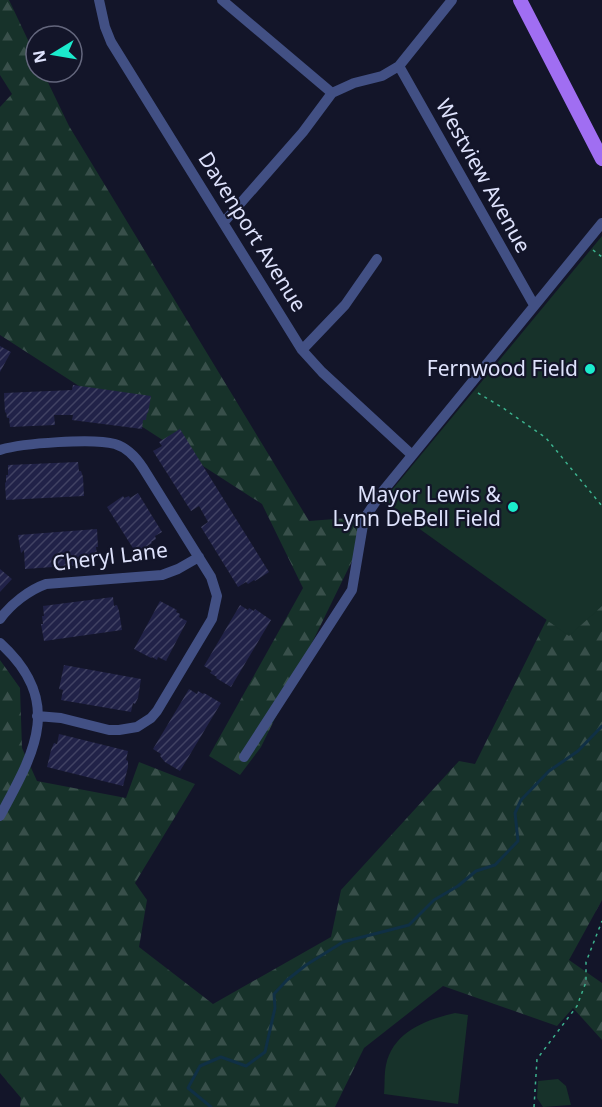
<svg xmlns="http://www.w3.org/2000/svg" width="602" height="1107" font-family="'Noto Sans',sans-serif">
	<style>
		.forest { fill: url(#forest-firs) }
		.park { fill: #17322a }
		.lines { fill: none; stroke-linecap: round; stroke-linejoin: round }
		.stream { stroke: #103045; stroke-width: 3 }
		.building { fill: url(#building-hatch) }
		.path { stroke: #3cb28e; stroke-width: 1.5; stroke-dasharray: 3 4.5; stroke-linecap: butt }
		.minor { stroke: #425084; stroke-width: 10 }
		.major { stroke: #a06ef2; stroke-width: 14 }
		.poi-dot { fill: #1bebcd; stroke: #131529; stroke-width: 2 }
		.labels { text-anchor: middle; stroke-width: 4.5; stroke-linejoin: round; paint-order: stroke }
		.street-label { font-size: 21px; fill: #dee2fc; stroke: #131529 }
		.poi-label { font-size: 21px; fill: #dee2fc; stroke: #131529; text-anchor: end }
	</style>
	<defs>
		<pattern id="forest-firs" width="22" height="20" patternUnits="userSpaceOnUse" patternTransform="scale(1.5)"><rect width="22" height="20" fill="#17322a"/><path d="M5 1l3.5 6h-7zM16 11l3.5 6h-7z" fill="#384f4a"/></pattern>
		<pattern id="building-hatch" width="6" height="6" patternUnits="userSpaceOnUse" patternTransform="scale(1.5)"><rect width="6" height="6" fill="#212248"/><path d="M-1 1l2-2M0 6l6-6M5 7l2-2" fill="none" stroke="#414263"/></pattern>
	</defs>
	<rect width="100%" height="100%" fill="#131529"/>
	<path class="forest" d="M0,0h9l27,57v15h7l26,54 240,395 65,-5 -113,231 -21,28 -31,-19 94,-168 -41,-84 -262,-169v-228l12,-13 -12,-19z
		M602,578v322l-33,60 33,23v57l-29,-32 -16,18 -114,-40 -79,62 -29,59h-315l1,-9 -21,-25v-413l20,28 2,60 15,33 89,17 13,-36 56,22 -60,99 12,17 -8,47 74,57 118,-67 10,-47 118,-129 16,3 73,-147z"/>
	<path class="park" d="M602,236v370l-33,30 -187,-134z
		M455,1013l13,2 -10,89 -74,-10c1,-10 0,-20 2,-29 7,-33 39,-45 69,-52z
		M558,1079l8,7 5,19 -28,2 -6,-9 1,-17z"/>
	<g class="lines">
		<path class="stream" d="M211,1107l-23,-19 12,-22 21,-9 25,9 19,-14 10,-44 -1,-14 13,-14 19,-15 37,-23 66,-17 25,-25 24,-14 18,-15 19,-6 23,-24 -3,-28 6,-13 28,-29 29,-20 24,-25"/>
	</g>
	<path class="building" d="M0,346l11,6 -11,20z
		M73,385l78,11 -3,17h-1l-1,7h-3l-1,9 -70,-9 1,-5h-19l1,10 -45,2 -1,-9h-2l-1,-6 -1,1 -1,-20 68,-3z
		M180,429l89,143 -14,9 -1,-1 -6,4 -2,-2 -8,5 -37,-60 7,-5 -9,-16 -8,5 -38,-60 9,-5 -3,-4z
		M78,462l1,9h2l2,6 1,19 -78,4 -1,-17 1,-1v-7h2v-10z
		M138,493l24,39 -7,4 1,3 -5,3 1,1 -16,10 -29,-46 16,-11 1,2 5,-2 1,2z
		M97,529l1,18h-2l1,7h-3l1,10 -70,5 -1,-19 -3,3 -3,-18z
		M0,569l12,10 -12,13z
		M113,597l1,9 3,-1 2,6 3,19 -78,11 -3,-17h2l-1,-8h2l-1,-10z
		M160,601l17,9 -1,2 4,2 -1,3 8,4 -21,40 -8,-4 -1,3 -5,-3 -1,1 -17,-9z
		M240,605l8,5 1,-2 5,3 1,-2 16,11 -40,67 -15,-9 1,-1 -7,-4 2,-2 -8,-5z
		M64,665l77,14 -3,19 -3,6 -2,-1 -2,9 -70,-12 2,-10 -4,-1z
		M189,689l8,5 1,-3 5,3 1,-1 17,10 -41,68 -15,-9 -5,-6 1,-2 -8,-5z
		M59,734l69,17 -2,9 2,1v6l-5,19 -76,-19 4,-17 3,-7 3,1z"/>
	<g class="lines">
		<path class="path" d="M593,250l9,7
			M478,393l25,15 43,30 56,68
			M534,1107l3,-48 40,-53 9,-24v-20l16,-41"/>
		<path class="minor" d="M99,0l6,27 6,15 191,308 20,22 90,83
			M222,0l110,93
			M399,66l135,239
			M224,222l79,-90 29,-39 22,-10 28,-7 17,-10 53,-66
			M302,350l43,-45 32,-46
			M0,450c22,-7 94,-12 115,-6 13,4 21,13 28,24l68,109 6,19 -5,23 -55,92 -6,7 -14,9 -18,3h-10l-48,-12 -24,-2
			M0,619c11,-15 29,-29 46,-35l116,-9 16,-6 21,-12
			M0,643c65,59 34,110 0,173
			M244,757l108,-167 12,-71 19,-28 219,-268"/>
		<path class="major" d="M520,0l82,159"/>
	</g>
	<g class="poi-dot">
		<circle cx="590" cy="369" r="6"/>
		<circle cx="513" cy="507" r="6"/>
	</g>
	<g class="labels">
		<g class="street-label">
			<text transform="translate(483 176) rotate(61)" y="7">Westview Avenue</text>
			<text transform="translate(252 232) rotate(58)" y="7">Davenport Avenue</text>
			<text transform="translate(110 557) rotate(-7)" y="7">Cheryl Lane</text>
		</g>
		<g class="poi-label">
			<text x="578" y="376">Fernwood Field</text>
			<text x="501" y="502">Mayor Lewis &amp;<tspan x="501" dy="24">Lynn DeBell Field</tspan></text>
		</g>
	</g>
	<g transform="translate(54 54) rotate(259)"><circle r="28" fill="#131529" stroke="#64677d" stroke-width="1.5"/>
	<path d="M0-4.5L10 22L0 15L-10 22Z" fill="#1bebcd"/>
	<text y="-9" font-size="16" font-weight="bold" text-anchor="middle" fill="#dee2fc">N</text>
	</g>
</svg>
